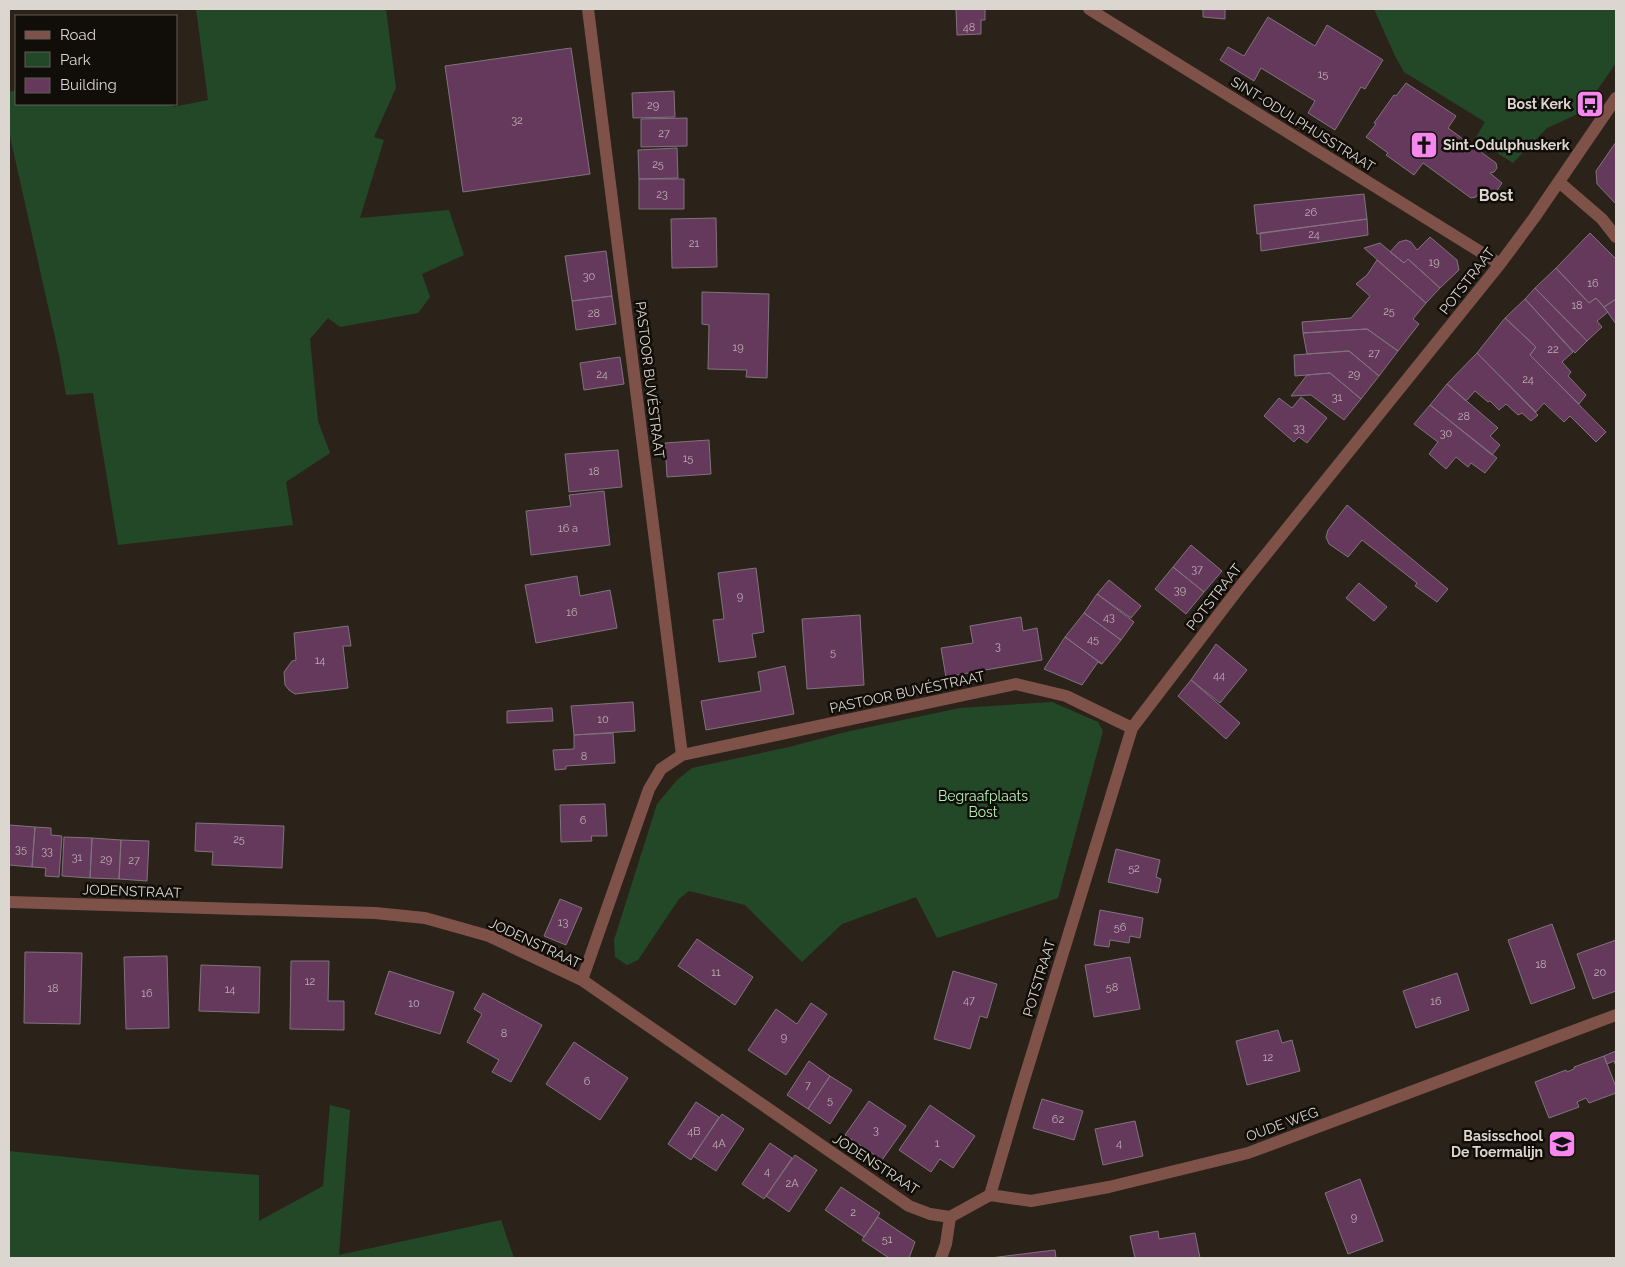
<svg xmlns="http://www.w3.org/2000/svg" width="1625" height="1267" font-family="Raleway,sans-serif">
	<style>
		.green { fill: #234828 }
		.building { fill: #65395c; stroke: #80737d }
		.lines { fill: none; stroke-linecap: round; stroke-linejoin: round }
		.minor { stroke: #7f5249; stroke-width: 12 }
		.labels { text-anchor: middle; stroke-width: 5; stroke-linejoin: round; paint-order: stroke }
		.number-label { font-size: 11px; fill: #beafb3 }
		.poi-label { font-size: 14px; font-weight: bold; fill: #dcd6d0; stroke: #110d09; text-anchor: end }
		.street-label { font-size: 14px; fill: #dcd6d0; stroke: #110d09 }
		.park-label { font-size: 14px; fill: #aff4b6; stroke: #110d09 }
		.quarter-label { font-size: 16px; font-weight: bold; fill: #dcd6d0; stroke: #110d09 }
	</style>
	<rect width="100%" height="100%" fill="#2b2319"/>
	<path class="green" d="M196,9h190l10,79 -22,49 10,3 -24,78 89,-8 15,45 -42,19 8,23 -12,16 -78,14 -12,-9 -18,21 8,82 12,32 -44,29 7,43 -175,20 -25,-152 -27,2 -7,-40 -50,-223v-40l7,-2v14h157v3l35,-7z
		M1374,9h242v54l-34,49 -35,16 -34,35 -38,-24 10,-17 -81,-50 -9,-16z
		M1052,702l46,20 5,9 -45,167 -121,40 -21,-41 -74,27 -40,38 -57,-57 -56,-14 -10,8 -41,61 -11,5 -12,-8 -1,-17 43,-136 20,-24 15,-12 97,-21 57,-15 114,-24z
		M330,1105l20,5 -11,145 162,-35 13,38h-505v-107l183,19 67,5v46l64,-35z"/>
	<path class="building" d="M956,9h29v11h-4v14l-24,1z
		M1203,9h22v10l-22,-2z
		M1268,17l47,29 12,-21 56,35 -18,29 -4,-2 -26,43 -27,-17 7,-12 -54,-33 -7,13 -34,-21 8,-13 16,9z
		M571,48l19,126 -127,18 -18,-126z
		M1406,83l50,33 -8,12 48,35 1,5 -3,4 -4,1 12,10 -10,15 -14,-9 1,4 -3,4 -5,1 -48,-35 -9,12 -28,-20 2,-2 -22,-16 10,-13 -2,-1 20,-28 2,1z
		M674,91l1,26 -42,1 -1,-25z
		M687,118v28l-46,1v-28z
		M1616,142v62l-19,-20 -1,-13z
		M677,148l1,30 -39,1 -1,-29z
		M639,179h45v30h-45z
		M1364,194l3,25 -110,15 -3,-29z
		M716,218l1,49 -45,1 -1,-49z
		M1367,219l1,16 -107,16 -1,-18z
		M1590,233l26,26v40l-12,8 -8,-9 -7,5 -33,-35z
		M1430,237l27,23 2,10 -19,18 -32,-29 -4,4 -14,-11 9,-10 7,-2 5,2 6,8z
		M1380,243l24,20 4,-4 32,29 -14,15 -62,-55z
		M606,251l6,45 -40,5 -7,-45z
		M1377,260l49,43 -13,16 6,5 -21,27 -31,-22 -64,4 -1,-11 49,-4 19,-22 -14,-12 11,-9z
		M1556,268l33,35 7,-5 12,14 -11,9 5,6 -15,14 -52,-53z
		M1535,288l52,53 -12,12 -50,-54z
		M702,292l67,2 -2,84 -21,-1 1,-7 -39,-1 1,-44 -7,-1z
		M612,296l4,28 -40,6 -4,-29z
		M1525,299l48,53 -11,10 9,10 -3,4 18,19 -7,9 -49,-49 6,-8 -31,-29z
		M1616,299v25l-12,-17z
		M1505,318l31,29 -6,8 76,77 -10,10 -26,-26 -6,6 -20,-19 -8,9 -59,-59z
		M1367,329l31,22 -19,25 -30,-25 -42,3 -4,-21z
		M1349,351l30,25 -18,23 -31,-26 -35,3 -1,-21z
		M1477,353l61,62 -7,6 -9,-8 -4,2 -12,-11 -7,6 -9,-9 -2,1 -13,-11 -9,10 -19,-17z
		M620,357l4,27 -40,6 -4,-27z
		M1330,373l31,26 -17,21 -33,-25 -20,1 16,-21z
		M1447,384l51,44 -8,8 10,9 -8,10 -62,-50z
		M1301,397l26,21 -20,25 -8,-6 -5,5 -30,-26 15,-18 13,10z
		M1430,405l67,53 -12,15 -14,-10 -3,4 -12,-10 -10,12 -17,-15 9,-12 -24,-18z
		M709,440l2,34 -44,3 -2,-34z
		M618,450l4,37 -53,5 -4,-38z
		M604,491l6,54 -79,10 -5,-44 45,-5 -2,-11z
		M1347,505l101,84 -11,13 -22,-16 2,-3 -55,-43 -14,17 -19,-13 -3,-7 2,-7z
		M1191,545l31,26 -18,21 -31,-25z
		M1173,567l31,25 -18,22 -31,-25z
		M756,568l8,64 -12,2 4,23 -37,5 -6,-42 11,-1 -6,-46z
		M577,576l3,20 30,-6 7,38 -81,15 -11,-58z
		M1109,580l32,26 -10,12 -34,-24z
		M1359,583l28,24 -13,14 -28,-23z
		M1097,594l37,28 -13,18 -37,-27z
		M1084,613l37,27 -19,24 -37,-27z
		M860,615l4,70 -57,4 -5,-70z
		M1021,617l2,14 14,-3 5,32 -96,17 -5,-29 32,-5 -3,-17z
		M348,626l3,20h-8l5,42 -53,6 -6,-4 -4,-5 -1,-13 8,-11 4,-1 -2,-27z
		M1065,637l37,27 -4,-2 -16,23 -38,-16z
		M1216,644l31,26 -27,33 -29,-23z
		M785,666l9,48 -88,16 -5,-29 60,-10 -3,-19z
		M1191,680l49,43 -14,16 -48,-43z
		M633,702l2,29 -61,4 -3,-29z
		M552,708l1,13 -46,2v-12z
		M613,733l2,30 -49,3v3l-11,1 -2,-20 21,-1v-14z
		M605,804l2,32h-16l1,5 -31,1 -1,-37z
		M196,823l88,3 -2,42 -70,-3 1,-13 -18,-1z
		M9,825l26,2 -3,40 -23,-2z
		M35,827l16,1v7l11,1 -3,41 -14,-1 1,-8 -14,-1z
		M64,837l28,1 -2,40 -28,-2z
		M92,838l29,2 -2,39 -29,-1z
		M121,840l28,1 -2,40 -28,-2z
		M1116,849l44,11 -4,17 5,2 -3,14 -50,-11z
		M560,899l22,9 -16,37 -22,-9z
		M1100,910l43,8 -3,20 -10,-2 -1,7 -19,-3 -1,7 -15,-2z
		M1552,924l23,64 -44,16 -23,-64z
		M697,939l56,38 -18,28 -57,-39z
		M1616,940v51l-23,8 -16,-45z
		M25,952l57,1 -2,71 -56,-1z
		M167,956l2,72 -43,1 -2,-72z
		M1130,957l10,52 -46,8 -9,-52z
		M291,961h38l-1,40h16v29l-54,-1z
		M201,965l59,2 -1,46 -60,-2z
		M389,971l65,21 -14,42 -65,-20z
		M953,971l44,13 -10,34 -7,-2 -10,33 -36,-10z
		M1457,973l12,37 -53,18 -13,-37z
		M483,993l59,32 -31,57 -19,-10 7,-12 -32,-18 15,-28 -8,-5z
		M811,1003l16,11 -41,61 -38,-25 28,-41 21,15z
		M1278,1030l4,13 10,-3 8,31 -53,14 -11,-44z
		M574,1042l54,36 -28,42 -54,-36z
		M1616,1051v15l-2,-5 -7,3 -3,-8z
		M1604,1056l12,31v6l-27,10 -3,-5 -9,4 2,5 -30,11 -14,-36 31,-12 1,2 7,-3v-2z
		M809,1061l21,15 -22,33 -21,-14z
		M830,1076l22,14 -22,34 -22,-15z
		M1042,1099l41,12 -9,29 -41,-12z
		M869,1101l37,25 -24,34 -37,-25z
		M696,1102l23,15 -28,43 -23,-16z
		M930,1105l45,31 -22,32 -13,-9 -9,13 -32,-22z
		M722,1114l22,15 -28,42 -23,-15z
		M1135,1121l8,35 -40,9 -8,-36z
		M770,1143l22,15 -28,41 -22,-15z
		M795,1155l22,15 -28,42 -23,-16z
		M1360,1179l23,62 -35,13 -23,-61z
		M841,1187l39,26 -16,24 -39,-27z
		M878,1217l37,25 -6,16h-20l-27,-18z
		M1158,1231l1,8 36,-6 5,25h-65l-5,-22z
		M1055,1250l1,8h-66z"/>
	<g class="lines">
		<path class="minor" d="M588,9l94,746
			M1089,9l411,255
			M1559,182l43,37 14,18
			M9,902l366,11 50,5 64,18 93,44 327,226 21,8 20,3
			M582,980l67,-191 12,-20 21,-14 334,-71 50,12 66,32
			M990,1195l29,-99 113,-368 107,-140 261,-324 34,-46 82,-120
			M950,1217l40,-22 41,6 78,-14 139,-34 368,-138
			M941,1258l5,-14 4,-27"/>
	</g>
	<defs>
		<g id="bus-square" transform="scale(1.4375)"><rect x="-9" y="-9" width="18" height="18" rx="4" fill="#f688ed" stroke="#110d09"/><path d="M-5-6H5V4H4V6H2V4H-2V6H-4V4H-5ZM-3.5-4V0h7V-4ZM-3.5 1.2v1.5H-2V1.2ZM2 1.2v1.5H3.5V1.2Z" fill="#111"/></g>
		<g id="church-square" transform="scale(1.4375)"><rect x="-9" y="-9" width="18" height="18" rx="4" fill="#f688ed" stroke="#110d09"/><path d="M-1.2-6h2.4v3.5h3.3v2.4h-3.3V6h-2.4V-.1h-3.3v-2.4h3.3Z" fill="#111"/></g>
		<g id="school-square" transform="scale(1.4375)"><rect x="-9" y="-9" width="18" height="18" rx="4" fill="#f688ed" stroke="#110d09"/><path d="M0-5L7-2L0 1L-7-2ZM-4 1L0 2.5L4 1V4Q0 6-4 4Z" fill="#111"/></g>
	</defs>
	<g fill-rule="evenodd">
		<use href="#bus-square" x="1590" y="104"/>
		<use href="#church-square" x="1424" y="145"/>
		<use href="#school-square" x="1562" y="1144"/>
	</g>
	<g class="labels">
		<g class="number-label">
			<text x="969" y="31">48</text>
			<text x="1323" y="78">15</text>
			<text x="653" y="109">29</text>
			<text x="517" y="124">32</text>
			<text x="664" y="137">27</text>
			<text x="658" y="168">25</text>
			<text x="662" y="198">23</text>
			<text x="1311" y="216">26</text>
			<text x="1314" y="238">24</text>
			<text x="694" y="247">21</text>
			<text x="1434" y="266">19</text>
			<text x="589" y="280">30</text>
			<text x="1593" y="287">16</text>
			<text x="1577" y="309">18</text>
			<text x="1389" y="315">25</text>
			<text x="594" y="317">28</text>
			<text x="738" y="351">19</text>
			<text x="1553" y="353">22</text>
			<text x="1374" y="357">27</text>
			<text x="602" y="378">24</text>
			<text x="1354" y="378">29</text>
			<text x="1528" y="383">24</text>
			<text x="1337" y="401">31</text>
			<text x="1464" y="420">28</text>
			<text x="1299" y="432">33</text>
			<text x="1446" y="437">30</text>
			<text x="688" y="462">15</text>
			<text x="594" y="475">18</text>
			<text x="568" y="532">16 a</text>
			<text x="1197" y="573">37</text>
			<text x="1180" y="594">39</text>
			<text x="740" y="600">9</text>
			<text x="572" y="616">16</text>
			<text x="1109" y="621">43</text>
			<text x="1093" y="643">45</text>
			<text x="998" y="650">3</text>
			<text x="833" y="656">5</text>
			<text x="320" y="664">14</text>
			<text x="1219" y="679">44</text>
			<text x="603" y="723">10</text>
			<text x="584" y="760">8</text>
			<text x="583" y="824">6</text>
			<text x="239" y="843">25</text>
			<text x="21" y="853">35</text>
			<text x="47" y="855">33</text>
			<text x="77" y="861">31</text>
			<text x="106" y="863">29</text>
			<text x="134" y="864">27</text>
			<text x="1134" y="872">52</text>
			<text x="563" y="926">13</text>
			<text x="1120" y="931">56</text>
			<text x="1541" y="968">18</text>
			<text x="716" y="976">11</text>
			<text x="1600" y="976">20</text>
			<text x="310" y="985">12</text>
			<text x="1112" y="991">58</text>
			<text x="53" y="992">18</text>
			<text x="230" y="993">14</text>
			<text x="147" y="997">16</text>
			<text x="969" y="1004">47</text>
			<text x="1436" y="1005">16</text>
			<text x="414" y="1007">10</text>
			<text x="504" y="1037">8</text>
			<text x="784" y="1041">9</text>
			<text x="1268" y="1061">12</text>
			<text x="587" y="1085">6</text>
			<text x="808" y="1089">7</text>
			<text x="830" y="1104">5</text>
			<text x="1058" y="1123">62</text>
			<text x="876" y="1134">3</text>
			<text x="694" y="1135">4B</text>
			<text x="719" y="1147">4A</text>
			<text x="937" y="1147">1</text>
			<text x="1119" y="1147">4</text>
			<text x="767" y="1175">4</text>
			<text x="792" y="1187">2A</text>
			<text x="853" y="1216">2</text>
			<text x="1354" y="1221">9</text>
			<text x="887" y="1243">51</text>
		</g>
		<g class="poi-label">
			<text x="1571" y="109">Bost Kerk</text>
			<text x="1443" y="150" text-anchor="start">Sint-Odulphuskerk</text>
			<text x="1543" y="1141">Basisschool<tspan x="1543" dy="16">De Toermalijn</tspan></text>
		</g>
		<g class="street-label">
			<text transform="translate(1303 124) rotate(32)" y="5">SINT-ODULPHUSSTRAAT</text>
			<text transform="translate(1467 281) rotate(-52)" y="5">POTSTRAAT</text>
			<text transform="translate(650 380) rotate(83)" y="5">PASTOOR BUVÉSTRAAT</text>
			<text transform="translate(1214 597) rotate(-52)" y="5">POTSTRAAT</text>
			<text transform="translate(907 692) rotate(-12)" y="5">PASTOOR BUVÉSTRAAT</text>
			<text transform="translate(132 891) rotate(2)" y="5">JODENSTRAAT</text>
			<text transform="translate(535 943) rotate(25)" y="5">JODENSTRAAT</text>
			<text transform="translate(1039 978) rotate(-73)" y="5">POTSTRAAT</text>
			<text transform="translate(1282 1124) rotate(-20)" y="5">OUDE WEG</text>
			<text transform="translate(876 1164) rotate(33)" y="5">JODENSTRAAT</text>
		</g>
		<g class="park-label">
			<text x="983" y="801">Begraafplaats<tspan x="983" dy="16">Bost</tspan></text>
		</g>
		<g class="quarter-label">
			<text x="1496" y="201">Bost</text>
		</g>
	</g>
	<rect width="1625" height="1267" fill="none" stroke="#dcd6d0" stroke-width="20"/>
	<rect x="15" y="15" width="162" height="90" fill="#110d09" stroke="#625d59"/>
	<rect x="25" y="31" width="25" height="8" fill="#7f5249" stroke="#625d59"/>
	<text x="60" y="40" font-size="15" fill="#dcd6d0">Road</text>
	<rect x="25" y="52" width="25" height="15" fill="#234828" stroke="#625d59"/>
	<text x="60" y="65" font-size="15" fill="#dcd6d0">Park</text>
	<rect x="25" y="78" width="25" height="15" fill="#65395c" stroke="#625d59"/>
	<text x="60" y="90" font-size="15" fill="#dcd6d0">Building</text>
</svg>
